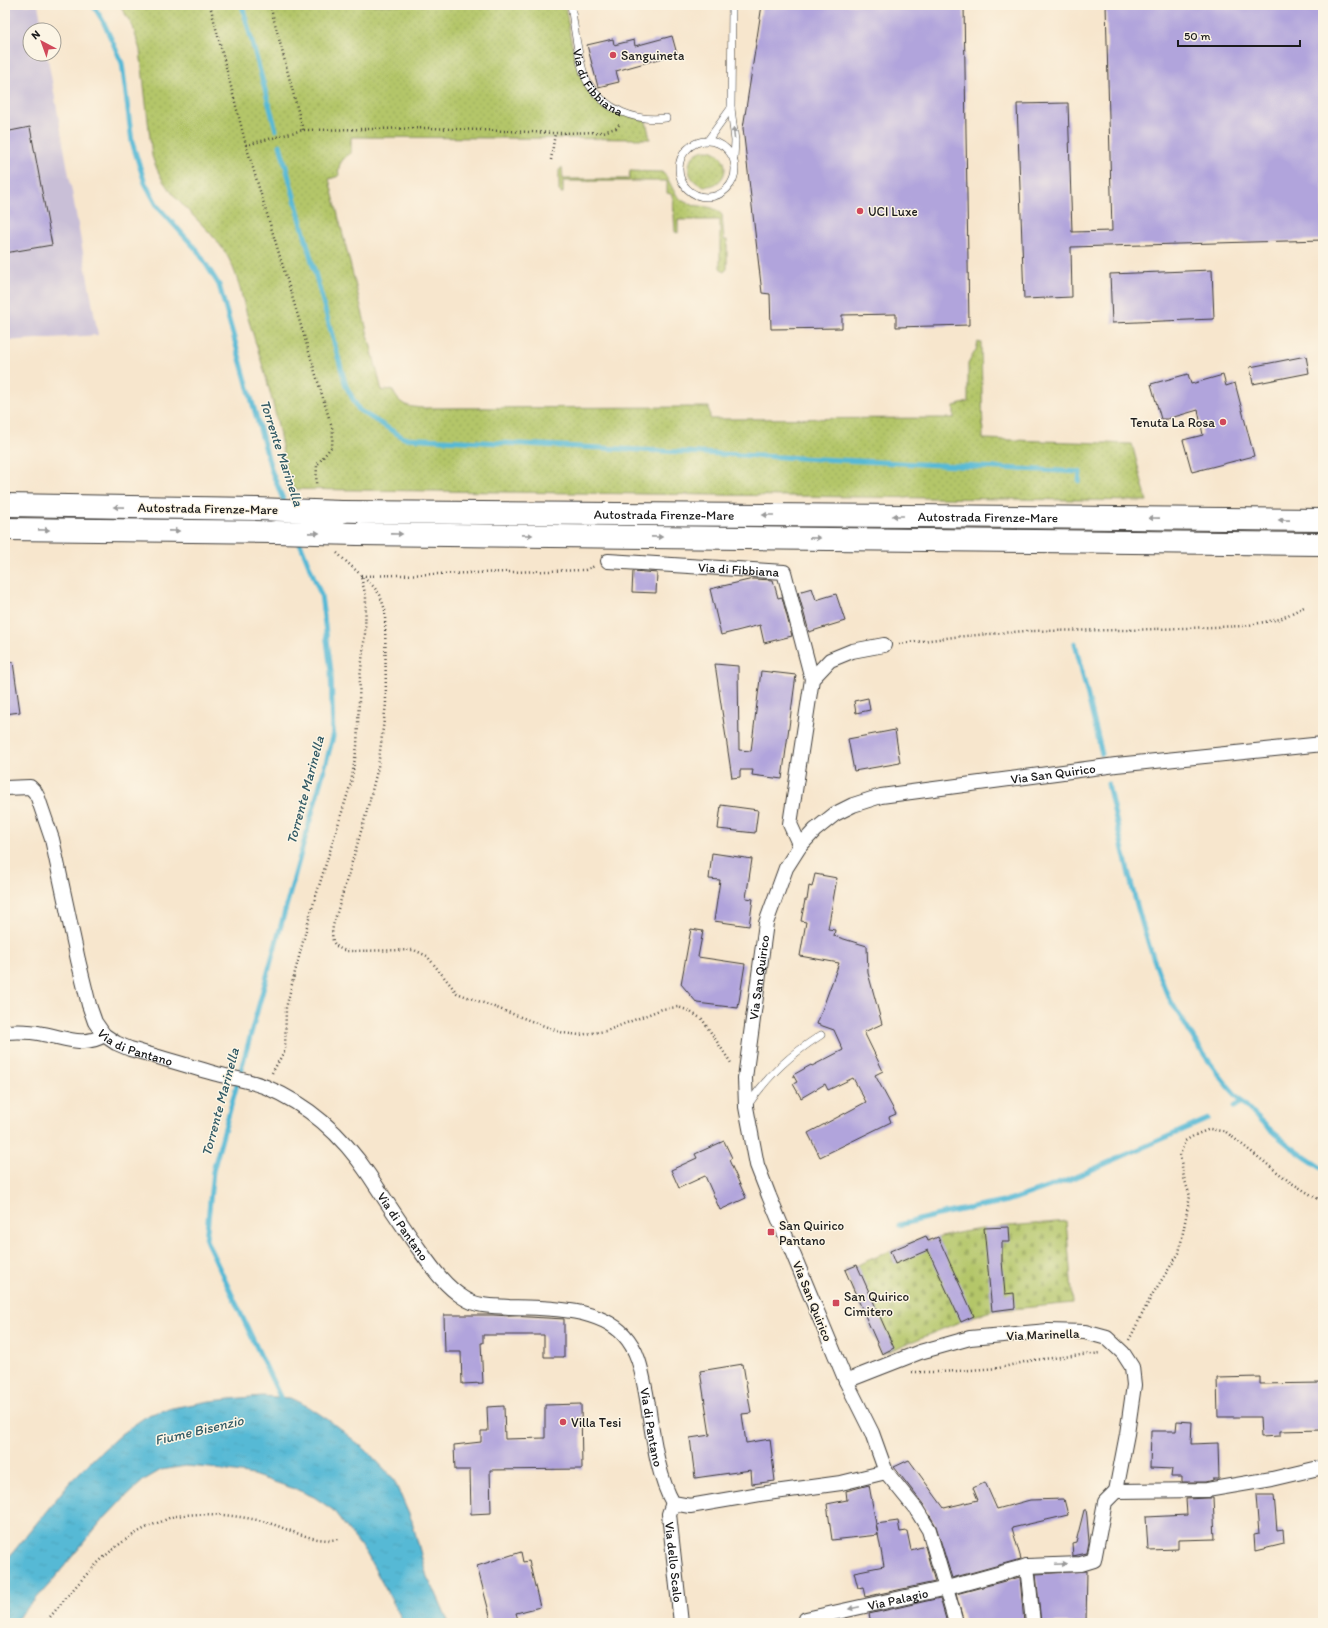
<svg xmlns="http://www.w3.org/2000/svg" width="1328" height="1628" font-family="Itim,sans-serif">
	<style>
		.industrial { fill: #c9bfd7 }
		.grass { fill: url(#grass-dots); stroke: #687142 }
		.cemetery { fill: url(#cemetery-stones); stroke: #687142 }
		.water { fill: url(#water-ripples); stroke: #396a78 }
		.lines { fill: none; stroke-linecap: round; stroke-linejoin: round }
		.stream { stroke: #56b9d5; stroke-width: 5 }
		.building { fill: #b1a4dc }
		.lane-casing { stroke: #3d3a37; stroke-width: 8 }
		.street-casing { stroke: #3d3a37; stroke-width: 16 }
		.highway-casing { stroke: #3d3a37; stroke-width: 24 }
		.path { stroke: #3d3a37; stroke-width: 2.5; stroke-dasharray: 1 3; stroke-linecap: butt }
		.lane { stroke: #fff; stroke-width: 7 }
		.street { stroke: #fff; stroke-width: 14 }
		.highway { stroke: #fff; stroke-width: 22 }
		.highway-bridge-casing { stroke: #3d3a37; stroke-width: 24; stroke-linecap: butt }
		.highway-bridge { stroke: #fff; stroke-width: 22 }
		.oneway { fill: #999 }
		.poi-dot { fill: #d1495b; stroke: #fcf5e5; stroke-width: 1.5 }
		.labels { text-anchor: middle; stroke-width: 3; stroke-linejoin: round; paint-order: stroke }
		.poi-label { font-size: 13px; fill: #1c1c1c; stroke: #fcf5e5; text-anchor: start }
		.street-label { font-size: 13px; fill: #1c1c1c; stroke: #fcf5e5 }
		.water-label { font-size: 14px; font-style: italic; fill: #335b66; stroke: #fcf5e5 }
	</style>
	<defs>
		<pattern id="grass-dots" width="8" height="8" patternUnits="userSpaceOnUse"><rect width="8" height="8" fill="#b4c669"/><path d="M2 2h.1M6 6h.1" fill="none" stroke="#9aaa5a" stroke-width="1.8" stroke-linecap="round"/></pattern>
		<pattern id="cemetery-stones" width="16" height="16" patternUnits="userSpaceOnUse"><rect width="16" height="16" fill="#b4c669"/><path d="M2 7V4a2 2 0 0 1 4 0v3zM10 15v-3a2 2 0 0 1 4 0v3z" fill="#9aaa5a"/></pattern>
		<pattern id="water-ripples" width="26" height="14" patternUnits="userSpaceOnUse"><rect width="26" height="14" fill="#56b9d5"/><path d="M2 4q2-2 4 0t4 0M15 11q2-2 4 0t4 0" fill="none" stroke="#4a9eb6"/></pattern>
	</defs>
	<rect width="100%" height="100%" fill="#fcf5e5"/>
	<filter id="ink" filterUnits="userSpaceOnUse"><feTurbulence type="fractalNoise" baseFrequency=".025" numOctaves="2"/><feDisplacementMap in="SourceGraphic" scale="8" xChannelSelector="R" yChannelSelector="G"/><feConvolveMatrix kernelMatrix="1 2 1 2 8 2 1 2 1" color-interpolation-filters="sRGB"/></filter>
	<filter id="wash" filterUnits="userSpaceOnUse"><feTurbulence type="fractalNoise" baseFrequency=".012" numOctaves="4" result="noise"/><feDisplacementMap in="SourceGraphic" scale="16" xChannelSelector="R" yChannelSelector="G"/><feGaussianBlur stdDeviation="0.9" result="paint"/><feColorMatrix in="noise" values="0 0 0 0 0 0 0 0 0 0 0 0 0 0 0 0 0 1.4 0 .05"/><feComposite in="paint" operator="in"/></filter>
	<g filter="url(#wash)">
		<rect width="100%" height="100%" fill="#f7e6cd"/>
		<path class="industrial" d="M5,5h33l5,25h-13v24h17l51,281 -93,6z"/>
		<path class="grass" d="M120,5h445c5,26 10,79 33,94 13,9 33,15 48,22l4,18 -299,-2v16c-9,6 -14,12 -12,23l-10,3 53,212 10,-2c7,16 15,18 31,19l286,-1 1,12 244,-1v-12l14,-4v-39l8,-13 2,-8 3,1 2,96 149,5 15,57 -860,-12c-4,-60 -22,-117 -40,-174 -6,-21 -10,-45 -22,-63 -17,-26 -45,-45 -62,-71 -4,-7 -8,-16 -11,-25l-12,-106 -7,-23z
			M689 168a18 18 0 1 1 36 0a18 18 0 1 1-36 0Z
			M562,167l1,12h66l1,-8 32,1c10,8 8,21 23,30 12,7 29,1 37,13l2,25h3v29l-3,3 -4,-4v-48h-42v13l-3,-1 -2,-34 -2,-4 -4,-1v-12h-104v12h-1l-3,-2v-21z"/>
		<path class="cemetery" d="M1066,1221l7,82 -81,8 -18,5 -92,38 -37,-84 81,-34 2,5c44,-15 92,-15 138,-20z"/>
		<path class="water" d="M262,1396l28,2 19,9 21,14 36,29 27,28 19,43 15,56 9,16 13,30h-45l-38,-70 -33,-43 -19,-13 -16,-7 -45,-15 -43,-7 -24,-2 -25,4 -17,10 -21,19 -24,25 -52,63 -34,36h-8v-61l65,-80 23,-23 28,-25 27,-19 24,-7 38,-7z"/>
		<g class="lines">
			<path class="stream" d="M93,5l10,16 19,42 10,79 13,41 13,24 39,43 22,35 53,187 13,32
				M242,5l34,125
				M280,145l66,241 13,24 45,28 676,34 -1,9
				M1075,643l27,111
				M1108,784c16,71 31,143 59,210 5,10 12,20 17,29 34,58 81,110 139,146
				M1234,1107l8,-5
				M899,1225l47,-12 62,-12 58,-20 142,-62
				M283,1403l-77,-163 7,-69 120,-434 -2,-66 -10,-76 -23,-57"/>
		</g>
		<g id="blocks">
			<path class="building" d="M762,5h202l5,320 -73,2v-13l-54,1v13l-71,1 -1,-35 -8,-1 -19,-165z
				M1106,5h217v235l-252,7 1,50 -48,2 -7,-195 51,-1 4,129 40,-1z
				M672,36l5,18 -61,17 3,11 -21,5 -11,-42 26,-6 1,6 20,-5 1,6z
				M30,127l22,118 -47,8v-121z
				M1212,270l2,49 -102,4 -2,-49z
				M1306,356l3,17 -56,11 -3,-17z
				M1188,374l3,10 32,-9 3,11 9,-3 19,73 -62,16 -9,-32 20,-5 -5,-25 -31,9h-6l-10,-35z
				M633,571l24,2 -1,20 -24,-1z
				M753,579l20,1 5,18 4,-1 10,39 -28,7 -4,-18 -39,10 -11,-46z
				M812,588l4,12 20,-6 9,27 -36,11 -11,-40z
				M13,662l7,50 -15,2v-51z
				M715,664l23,2 1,84 12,1 10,-80 35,4 -14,104 -30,-4 1,-5h-13v7l-8,1z
				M868,698l2,12 -14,3 -2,-12z
				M895,730l5,33 -46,8 -6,-32z
				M721,805l37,5 -3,23 -37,-4z
				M712,853l40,6 -6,39 7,1 -4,27 -35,-5 6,-41 -11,-1z
				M815,874l22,4 -9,51 7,1 -1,6 33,10 1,27 14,51 -18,8 19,39 -8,4 21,39 -7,3 2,5 -71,35 -12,-24 58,-31 -13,-24 -25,12 -3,-6 -24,14 -8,-14 4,-2 -4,-7 18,-10 1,1 31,-16 -9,-20 -17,-6 22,-61 -39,-7 6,-34 -5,-1 4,-21h2l2,-14 3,1z
				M691,929l12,2 -5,26 47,7 -7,44 -41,-5 -16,-19z
				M724,1141l8,17 -3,2 17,38 -26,12 -15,-34 -26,12 -8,-18 26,-12 -2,-4z
				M1009,1227l1,15h-8v19l3,33 9,-1 1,15 -23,3 -8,-83z
				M926,1236l2,5 10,-4 36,79 -13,6 -33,-72 -33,14 -5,-13z
				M857,1265l37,83 -12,6 -37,-84z
				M444,1315h49l71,4v38h-20v-22h-61v8h-2l2,40 -21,1 -1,-32h-16z
				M743,1364l8,49 -9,1 4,29 24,-4 5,42 -23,3 -1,-14 -56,8 -5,-40 20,-3 -10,-64z
				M1260,1377v7l63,-1v47l-43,1v5l-19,1 -1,-20h-42l-1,-39z
				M581,1404l1,65 -92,1 1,43 -20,1 -1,-44h-15l-1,-25 27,-3v-11h7l-1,-24 17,-1 1,33 40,-1v-33z
				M1177,1421l15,1 -1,22 27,-1 1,36h-6v1l-7,2h-24v-5h-11l1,-8 -22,-1 1,-37h25z
				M909,1460l35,48 34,-8 -5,-12 12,-6 12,27 33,-9 34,-1 4,16 -56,13 9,31 -69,19 -16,-52 -13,-22 -29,-37z
				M869,1485l9,50 -46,5 -5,-36 20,-4 -1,-9z
				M1256,1495h18l3,35 6,-1 1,15 -29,7 -1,-16 5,-1z
				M1207,1498h6l2,41 -37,1v9l-30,1 -2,-33 41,-2 -1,-16z
				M1084,1510h2l1,7 2,25 -2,11 -14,3 -1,-13 4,-1z
				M898,1521l2,11 7,-1 4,19 14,-4 10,36 -70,15 -2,-10 -5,1 -4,-16 30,-6 -8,-42z
				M521,1552l2,10 6,-1 11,46 -24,6 3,10h-27l-15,-57z
				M1087,1571l-1,52h-45l-5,-49z
				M1020,1577l4,46h-60l-8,-29z
				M940,1598l7,25h-76l-2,-9z"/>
		</g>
	</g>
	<g filter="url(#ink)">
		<use href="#blocks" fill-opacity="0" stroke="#3d3a37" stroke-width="1"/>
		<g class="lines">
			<g class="lane-casing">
				<g id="lane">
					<path id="s1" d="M571,5c3,19 8,64 17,78 17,27 48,39 78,35"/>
					<path d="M732,5l-1,103 4,33 -1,17"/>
					<path d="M708,140l23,-32"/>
					<circle cx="707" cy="169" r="28"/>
					<path d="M748,1105c21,-31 42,-50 73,-70"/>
				</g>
			</g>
			<g class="street-casing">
				<g id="street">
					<path id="s2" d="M608,561l176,11 28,107"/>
					<path id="s3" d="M5,788l25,-1 5,5 3,6 14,41 26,121 11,45 6,17 9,13 12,8 14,6c29,8 58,17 87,25 16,4 34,7 49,13 43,18 77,49 103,88 17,26 34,52 52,77 12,17 25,35 43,46 13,9 30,8 45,9 36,1 89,0 115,28 15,16 18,38 22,58 6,34 10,81 27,110l17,3 70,-12 81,-11 45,-11"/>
					<path d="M800,846l-10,-22 22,-145 18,-19 22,-9 32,-6"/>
					<path d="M5,1032c13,-1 25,-1 38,2 20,3 41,14 61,1"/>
					<path d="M1116,1491l91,-1 65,-11 51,-12"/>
					<path id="s4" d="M673,1503l-4,11 12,109"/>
					<path d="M1027,1566l6,57"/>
					<path id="s5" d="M806,1623v-4l141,-31 80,-22 54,-2 13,-4 11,-58 11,-11 11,-57 7,-49 -2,-18 -9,-14 -16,-15 -22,-6 -37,-1 -78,7 -50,14 -74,29"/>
					<path id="s6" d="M956,1623l-27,-93 -13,-21 -30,-37 -14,-39 -26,-52 -77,-185 -12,-31 -11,-58 -1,-29 21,-155 20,-55 14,-22 15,-16 20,-16 18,-9 28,-9 235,-31 207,-21"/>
				</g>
			</g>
			<g class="highway-casing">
				<g id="highway">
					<path d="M5,505l251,4"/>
					<path id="s7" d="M342,512l568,4 413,4"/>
					<path d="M5,529l270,3"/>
					<path d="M358,534l965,10"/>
				</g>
			</g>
			<path class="path" d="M210,5l36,140 87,286 -1,15 -15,19 -1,20
				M270,5l33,125
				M246,145l57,-15 126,-2 126,5 48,-1 13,-4 5,-5
				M551,160l4,-27
				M337,553l37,34 6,8 5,15 1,94 -8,63 -13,51 -32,108c-2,14 -1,21 14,25l67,-1 13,6 30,37 106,40 16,2 27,-4 56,-22 16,-2 9,3 15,9 29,44
				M361,576l224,-6 10,-4
				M899,644l55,-7 71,-6 101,-1 118,-4 36,-7 26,-13
				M272,1073l13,-23 1,-42 9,-36 15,-57 41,-132 6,-37 3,-68 5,-44 1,-37 -5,-20
				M1129,1340l23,-45 27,-42 11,-57 -6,-18 -4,-23 5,-14 10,-6 15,-6 16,3 64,50 33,20
				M912,1372h30l57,-4 34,-8 69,-7
				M45,1623c33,-39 65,-83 115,-101 6,-2 11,-6 17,-6 28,-4 57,-1 85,5 24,6 51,23 76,18"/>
			<use href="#lane" class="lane"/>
			<use href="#street" class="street"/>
			<use href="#highway" class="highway"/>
			<g class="highway-bridge-casing">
				<path id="highway-bridge" d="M256,509l86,3
					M275,532l83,2"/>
			</g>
			<use href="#highway-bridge" class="highway-bridge"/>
		</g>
		<defs><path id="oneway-solid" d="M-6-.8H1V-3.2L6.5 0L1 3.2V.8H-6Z"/></defs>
		<g class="oneway">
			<use href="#oneway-solid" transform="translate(734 133) rotate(-96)"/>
			<use href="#oneway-solid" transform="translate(119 507) rotate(-179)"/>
			<use href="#oneway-solid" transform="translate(768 515) rotate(-180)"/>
			<use href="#oneway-solid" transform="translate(898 516) rotate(-180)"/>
			<use href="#oneway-solid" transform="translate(1154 518) rotate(-179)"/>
			<use href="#oneway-solid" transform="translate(1284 520) rotate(-179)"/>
			<use href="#oneway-solid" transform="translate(44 530) rotate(1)"/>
			<use href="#oneway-solid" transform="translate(174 531) rotate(1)"/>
			<use href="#oneway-solid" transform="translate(314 533) rotate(1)"/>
			<use href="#oneway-solid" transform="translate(397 534) rotate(1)"/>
			<use href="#oneway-solid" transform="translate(527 535) rotate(1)"/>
			<use href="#oneway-solid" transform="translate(657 537) rotate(1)"/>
			<use href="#oneway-solid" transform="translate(815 538) rotate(1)"/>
			<use href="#oneway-solid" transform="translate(1061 1564) rotate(-3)"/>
			<use href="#oneway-solid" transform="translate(854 1608) rotate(168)"/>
		</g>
	</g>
	<g class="poi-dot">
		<circle cx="613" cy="55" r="4"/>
		<circle cx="860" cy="211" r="4"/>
		<circle cx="1223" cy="422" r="4"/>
		<rect x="767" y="1228" width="8" height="8" rx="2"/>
		<rect x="832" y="1299" width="8" height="8" rx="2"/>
		<circle cx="563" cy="1422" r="4"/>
	</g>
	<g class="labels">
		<g class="poi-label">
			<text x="621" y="60">Sanguineta</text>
			<text x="868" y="216">UCI Luxe</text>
			<text x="1215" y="427" text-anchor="end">Tenuta La Rosa</text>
			<text x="779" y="1230">San Quirico<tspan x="779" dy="15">Pantano</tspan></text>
			<text x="844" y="1301">San Quirico<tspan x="844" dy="15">Cimitero</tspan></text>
			<text x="571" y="1427">Villa Tesi</text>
		</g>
		<g class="street-label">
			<text dy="5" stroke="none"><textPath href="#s1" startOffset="85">Via di Fibbiana</textPath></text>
			<text transform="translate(208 508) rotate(1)" y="5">Autostrada Firenze-Mare</text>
			<text dy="5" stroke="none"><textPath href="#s7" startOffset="322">Autostrada Firenze-Mare</textPath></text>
			<text dy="5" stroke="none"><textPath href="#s7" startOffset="646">Autostrada Firenze-Mare</textPath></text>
			<text dy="5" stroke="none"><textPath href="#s2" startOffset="131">Via di Fibbiana</textPath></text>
			<text dy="5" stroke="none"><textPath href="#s6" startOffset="1102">Via San Quirico</textPath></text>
			<text dy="5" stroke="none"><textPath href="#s6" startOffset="692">Via San Quirico</textPath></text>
			<text dy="5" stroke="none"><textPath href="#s3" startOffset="320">Via di Pantano</textPath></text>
			<text dy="5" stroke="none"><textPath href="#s3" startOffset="656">Via di Pantano</textPath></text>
			<text transform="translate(813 1301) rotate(68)" y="5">Via San Quirico</text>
			<text transform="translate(1043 1334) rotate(-2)" y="5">Via Marinella</text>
			<text dy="5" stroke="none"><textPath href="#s3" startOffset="1016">Via di Pantano</textPath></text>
			<text dy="5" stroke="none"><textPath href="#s4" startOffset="60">Via dello Scalo</textPath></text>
			<text dy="5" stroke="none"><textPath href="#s5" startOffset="98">Via Palagio</textPath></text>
		</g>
		<g class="water-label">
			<text transform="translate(282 453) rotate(72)" y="5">Torrente Marinella</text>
			<text transform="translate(305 790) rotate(-75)" y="5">Torrente Marinella</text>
			<text transform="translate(220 1102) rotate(-75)" y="5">Torrente Marinella</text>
			<text transform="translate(199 1430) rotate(-13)" y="5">Fiume Bisenzio</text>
		</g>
	</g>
	<rect width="1328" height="1628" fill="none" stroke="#fcf5e5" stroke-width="20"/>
	<g transform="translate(42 42) rotate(319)"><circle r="19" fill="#fcf5e5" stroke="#a29e95"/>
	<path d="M0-3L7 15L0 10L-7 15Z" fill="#d1495b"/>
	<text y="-6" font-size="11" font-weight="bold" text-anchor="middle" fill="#1c1c1c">N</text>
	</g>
	<path d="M1178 40v6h122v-6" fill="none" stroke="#1c1c1c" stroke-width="2"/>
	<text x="1184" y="40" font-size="12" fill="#1c1c1c" stroke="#fcf5e5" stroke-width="3" paint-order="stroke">50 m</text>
</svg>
